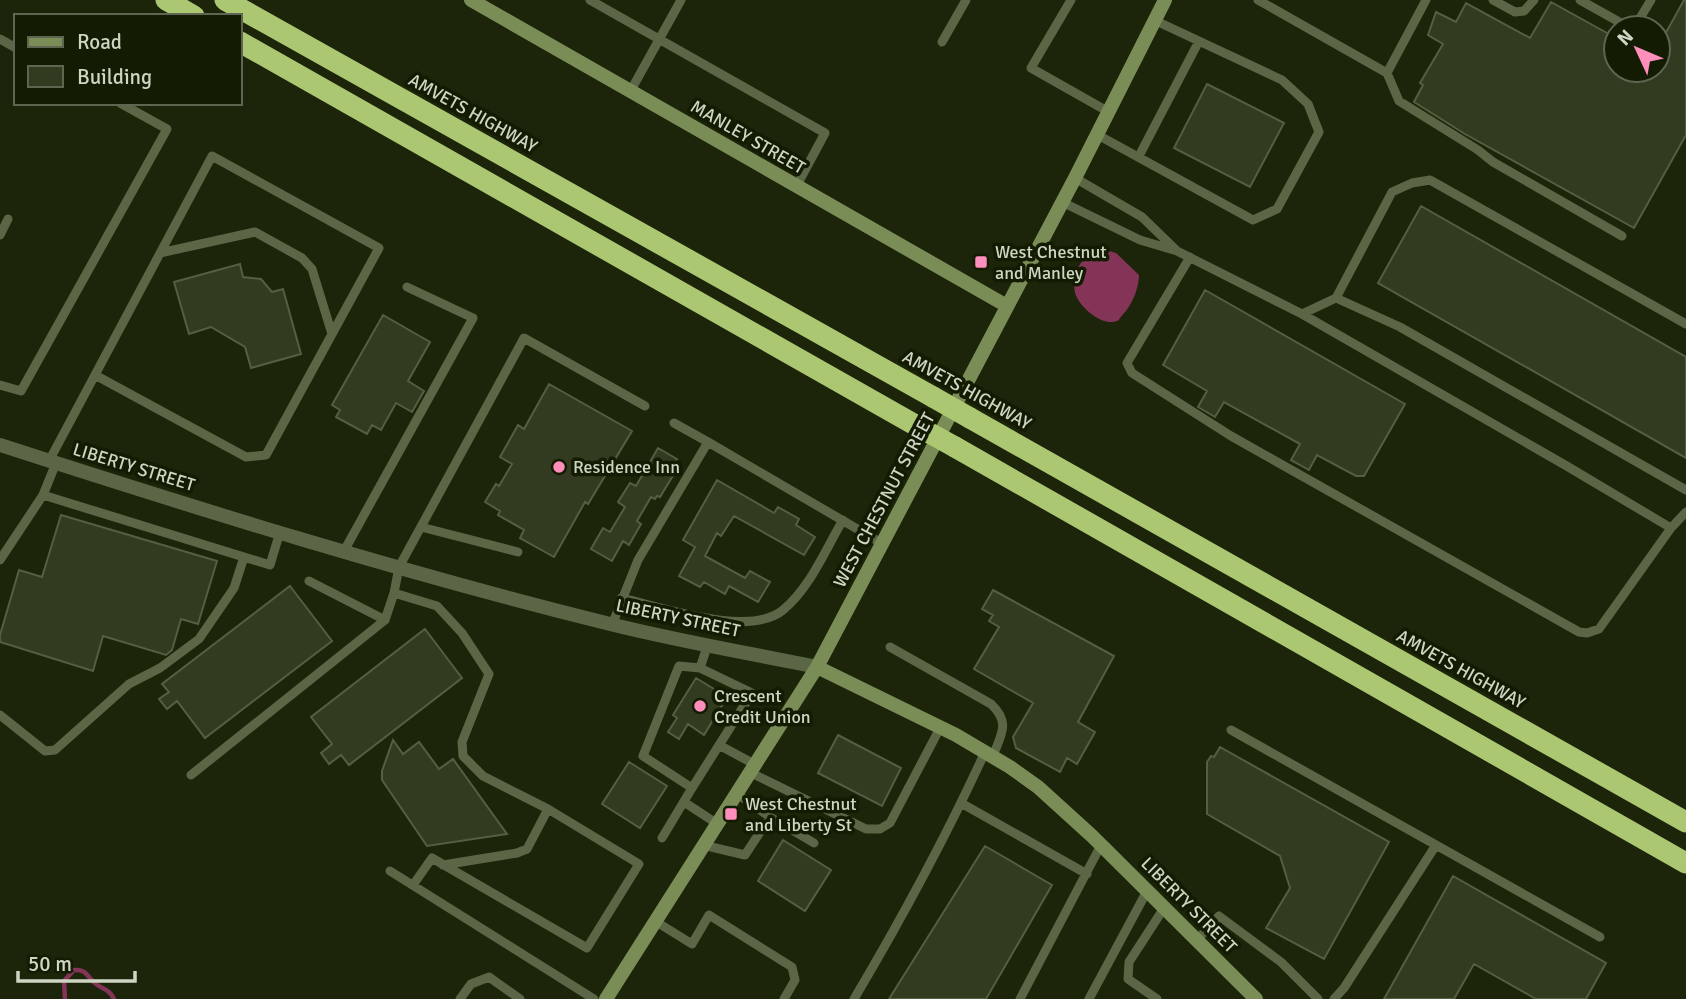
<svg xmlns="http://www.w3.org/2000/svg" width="1686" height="999" font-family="Signika,sans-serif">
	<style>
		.water { fill: #833457 }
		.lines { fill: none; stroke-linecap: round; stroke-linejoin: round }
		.stream { stroke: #833457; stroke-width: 4.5 }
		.building { fill: #323b20; stroke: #545e41; stroke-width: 2 }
		.service { stroke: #5a6645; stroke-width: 9 }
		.minor { stroke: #5a6645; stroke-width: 14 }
		.secondary { stroke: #7b8d57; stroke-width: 14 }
		.motorway { stroke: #abc772; stroke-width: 21 }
		.motorway-bridge { stroke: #abc772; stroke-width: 21 }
		.poi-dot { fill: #fe8ebb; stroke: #131b02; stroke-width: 2.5 }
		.labels { text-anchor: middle; stroke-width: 7; stroke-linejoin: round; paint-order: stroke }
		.street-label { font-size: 18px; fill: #ced5c4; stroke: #131b02 }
		.poi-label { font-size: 18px; fill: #ced5c4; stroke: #131b02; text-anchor: start }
	</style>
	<rect width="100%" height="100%" fill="#1c2409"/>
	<path class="water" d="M1099,248l17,5 23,22c0,12 -6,27 -13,36 -1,1 -7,8 -7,9 -15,9 -40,-13 -44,-27 -4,-18 7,-39 24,-45z"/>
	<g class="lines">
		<path class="stream" d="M65,999l-1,-18 10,-11c14,-1 13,8 22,14 8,6 13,5 18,15"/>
	</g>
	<path class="building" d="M1684,0h2v135l-52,93 -169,-94 -51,-32 9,-17 -3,-2 23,-39 -15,-9 8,-23 20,10 10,-19 64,35 21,-36 65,36v32h42v-23z
		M1207,84l77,39 -34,64 -76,-39z
		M1421,206l265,151v101l-308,-175z
		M240,264l3,13 18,2 11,13 11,-3 18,65 -50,14 -6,-21 -34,-20 -22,7 -15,-52z
		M1205,290l200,114 -41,72h-8l-39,-21 -8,15 -18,-10 9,-16 -76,-42 -9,15 -17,-10 9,-16 -44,-26z
		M383,315l47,27 -22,39 16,10 -12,21 -16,-9 -15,27 -9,-5 -5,9 -31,-17 4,-7 -8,-5z
		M549,384l83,47 -44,73 -3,-2 -31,55 -34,-19 4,-8 -26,-15 2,-4 -15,-9 11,-18 3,2 13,-22 -12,-7 18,-32 6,4z
		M658,448l19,11 -7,12 4,3 -14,23 -3,-1 -2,3 -4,-2 -14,24 4,3 -12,21 -6,-4 -11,20 -21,-12 12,-21 7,4 15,-25 -7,-5 12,-19 6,3z
		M717,480l57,33 4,-6 21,12 -3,6 19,12 -11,18 -70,-39 -13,20 -4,-3 -12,23 40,22 5,-7 20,11 -12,20 -29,-16 -4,8 -21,-12 -4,5 -21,-11 16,-29 -12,-7z
		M61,515l156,46 -19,63 -17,-5 -9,31 -6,5 -63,-19 -10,35 -93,-29v-7l19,-65 23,7z
		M290,586l42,55 -127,97 -28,-37 -10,8 -8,-10 10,-7 -7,-8z
		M993,590l121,66 -36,66 17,10 -18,32 -10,-6 -7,14 -44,-24 -3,-11 20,-34 -59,-34 25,-42 -10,-6 4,-6 -11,-6z
		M425,629l37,49 -113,87 -8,-10 -12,9 -8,-11 11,-9 -21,-27z
		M696,678l31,19 -23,38 -16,-11 -9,15 -11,-7 9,-14 -4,-3z
		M838,735l63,33 -19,38 -64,-33z
		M393,740l10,14 16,-12 20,27 14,-10 54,75 -80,12 -45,-66v-9z
		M1220,747l169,95 -65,117 -58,-31 24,-40 -10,-32 -73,-42v-52l4,-6 3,1z
		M629,762l38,24 -27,42 -38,-24z
		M783,840l48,30 -26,41 -47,-30z
		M985,846l67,39 -66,114h-97z
		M1453,876l153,87 -20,36h-50l-62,-35 -20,35h-70z"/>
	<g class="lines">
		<path class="service" d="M590,0l235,133 -29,54
			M1071,0l-40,68 76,43
			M1258,0l129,73 39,-73
			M1493,0l22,12 9,-1 10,-11
			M1580,0l50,28
			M1634,28l17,-28
			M0,39l16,9
			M942,42l24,-42
			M1387,73l12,28 79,49 15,12 129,74
			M630,92l51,-92
			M1096,134l157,86 24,-11 42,-77 -11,-28 -26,-24 -128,-60
			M1139,156l60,-115
			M1075,178l67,39 34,33
			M1062,202l78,38 37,11 125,63 263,151 106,63 15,-16
			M0,235l8,-16
			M160,253l95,-21 47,26 10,11 20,65
			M1190,257l-63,106 5,10 99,63 348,196 8,1 12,-4 72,-101
			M1336,298l56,-106 20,-9 18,-3 256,144
			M1302,314l34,-16 64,29 286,163
			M0,385l21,6 146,-262 -47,-26
			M674,423l34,19
			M49,461l163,-305 167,92 -113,207 -20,2 -151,-82
			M56,463l-13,32 227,70 10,-33
			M421,527l97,25
			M344,551l129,-233 -66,-31
			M0,560l43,-65
			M309,581l76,39
			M621,598c40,9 129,40 162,12 27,-22 42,-60 60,-90
			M612,625l26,-65 70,-118 175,102
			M890,647l101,57c20,19 10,30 2,52
			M0,715l45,36 10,-1 74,-66 31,-16 39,-29 35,-51 10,-31
			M1231,730l205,115
			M719,745l35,19
			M749,772l117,57h14l10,-6 50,-95
			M191,775l194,-155 9,-27
			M692,788l60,-95 -52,-25
			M684,802l32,21
			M961,803l126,71
			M770,817l44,26
			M662,838l30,-50 -49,-32 36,-90 21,2 8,-24
			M703,845l42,10 25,-38 -34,-24
			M443,865l74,-12 10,-4 21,-40
			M390,871l204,128
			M413,885l19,-27 155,90 52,-84 -91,-55 -65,-33 -20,-20 -1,-14 27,-68 -27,-41 -25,-27 -43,-13 5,-26 125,-229 121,68
			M655,921l37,23 17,-29 83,52 3,13 -11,19
			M1197,940l22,-24 62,46 37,37
			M460,999l11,-15 18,-7 31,22
			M854,999c48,-81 92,-162 131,-247
			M1020,999l81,-154
			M1089,999l58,-108
			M1157,999l-29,-20 1,-17 35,-54
			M1334,999l10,-11 92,-143 164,92"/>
		<path class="minor" d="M0,445c201,65 404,128 610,179 68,17 138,29 207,43"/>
		<path class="secondary" d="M471,0l536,306
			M817,667l139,68 54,32 28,20 54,49 164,163
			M606,999l211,-332 258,-489 90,-178"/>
		<path class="motorway" d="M166,0l28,16
			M225,0l708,397
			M240,42l677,384
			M970,418l716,404
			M955,447l731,416"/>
		<path class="motorway-bridge" d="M933,397l37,21
			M917,426l38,21"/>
	</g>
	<g class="poi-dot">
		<rect x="974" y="255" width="14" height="14" rx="3.5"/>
		<circle cx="559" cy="467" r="7"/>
		<circle cx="700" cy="706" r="7"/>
		<rect x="724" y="807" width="14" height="14" rx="3.5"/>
	</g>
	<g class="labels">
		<g class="street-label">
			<text transform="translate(473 113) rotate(29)" y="6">AMVETS HIGHWAY</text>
			<text transform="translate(748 137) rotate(30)" y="6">MANLEY STREET</text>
			<text transform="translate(967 390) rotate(29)" y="6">AMVETS HIGHWAY</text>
			<text transform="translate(134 467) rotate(17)" y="6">LIBERTY STREET</text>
			<text transform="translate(884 500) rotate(-62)" y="6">WEST CHESTNUT STREET</text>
			<text transform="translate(678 618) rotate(12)" y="6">LIBERTY STREET</text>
			<text transform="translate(1461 669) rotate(29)" y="6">AMVETS HIGHWAY</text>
			<text transform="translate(1189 905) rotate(45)" y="6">LIBERTY STREET</text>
		</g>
		<g class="poi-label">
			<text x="995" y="258">West Chestnut<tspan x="995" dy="21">and Manley</tspan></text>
			<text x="573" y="473">Residence Inn</text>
			<text x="714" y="702">Crescent<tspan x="714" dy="21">Credit Union</tspan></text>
			<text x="745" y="810">West Chestnut<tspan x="745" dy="21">and Liberty St</tspan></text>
		</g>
	</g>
	<rect x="14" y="14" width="228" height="91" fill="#131b02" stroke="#5e6550" stroke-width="2"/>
	<rect x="28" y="37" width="35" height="10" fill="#7b8d57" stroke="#5e6550" stroke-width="2"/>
	<text x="77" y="49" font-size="21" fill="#ced5c4">Road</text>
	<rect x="28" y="66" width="35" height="21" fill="#323b20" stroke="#5e6550" stroke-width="2"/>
	<text x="77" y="84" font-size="21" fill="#ced5c4">Building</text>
	<g transform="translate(1637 49) rotate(314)"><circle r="33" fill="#131b02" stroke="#5e6550" stroke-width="2"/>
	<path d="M0-5L12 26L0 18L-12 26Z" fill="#fe8ebb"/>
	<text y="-10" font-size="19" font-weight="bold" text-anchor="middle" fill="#ced5c4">N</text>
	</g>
	<path d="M18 971v10h117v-10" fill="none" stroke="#ced5c4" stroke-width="3.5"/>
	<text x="28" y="971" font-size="21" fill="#ced5c4" stroke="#131b02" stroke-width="5" paint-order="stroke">50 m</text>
</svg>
